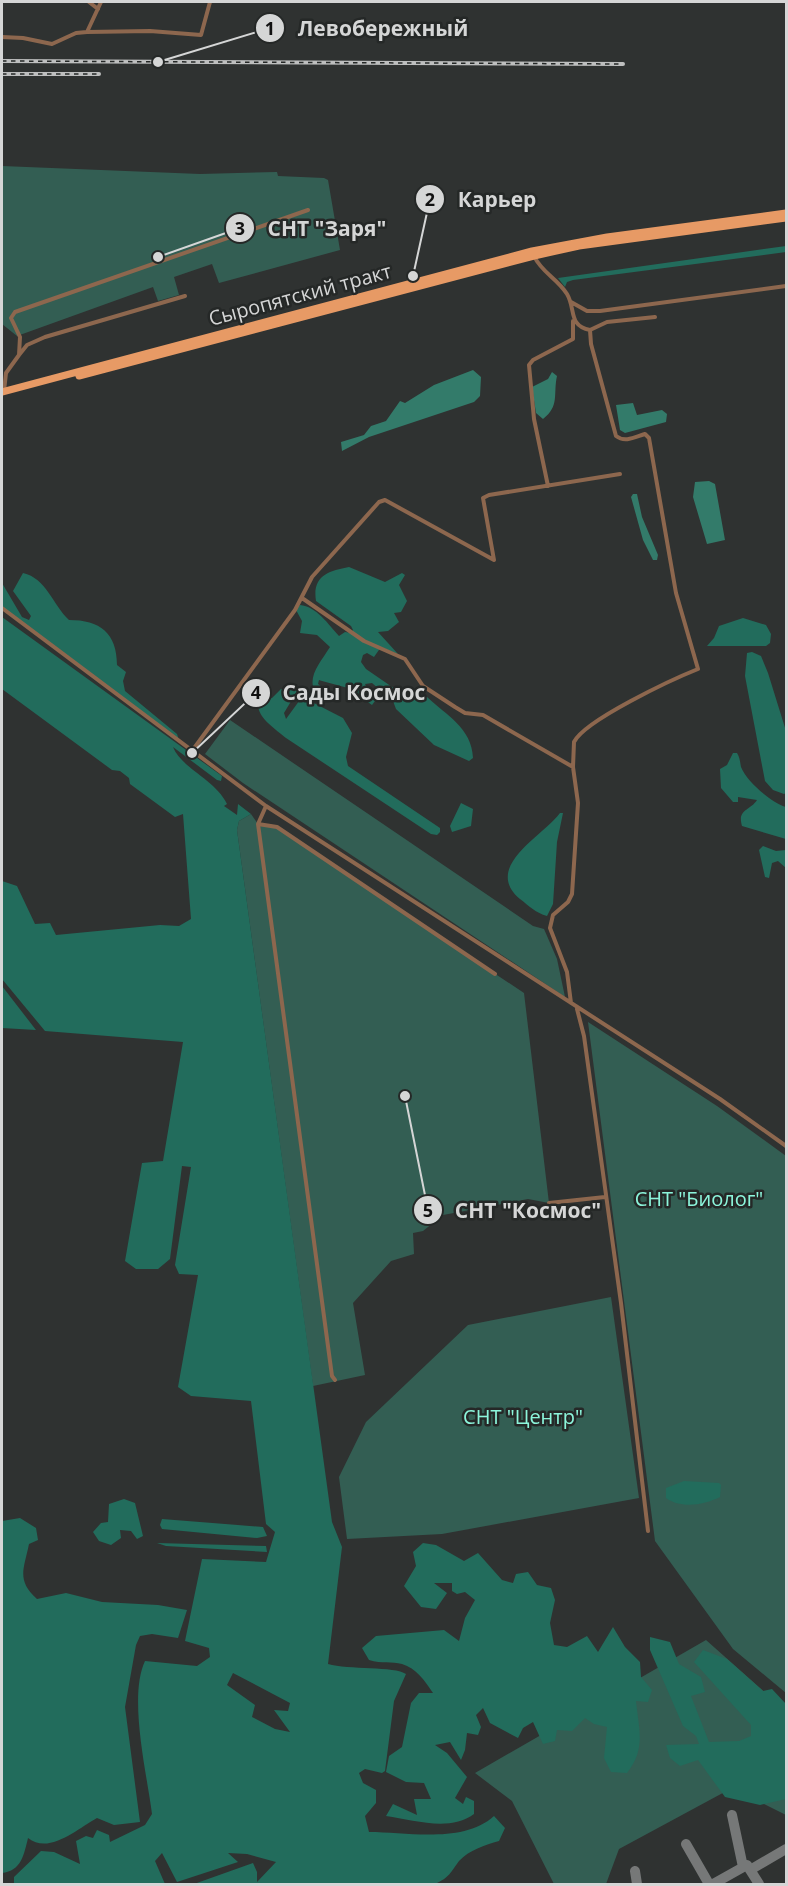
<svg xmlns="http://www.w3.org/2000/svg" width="788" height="1886" font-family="'Open Sans',sans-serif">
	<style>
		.green { fill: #335e53 }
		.forest { fill: #226c5c; fill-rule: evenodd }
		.water { fill: #337b6a }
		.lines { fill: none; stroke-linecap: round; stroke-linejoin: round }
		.taxiway { stroke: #767878; stroke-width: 10 }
		.minor { stroke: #8d674e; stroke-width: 4 }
		.primary { stroke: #e79a65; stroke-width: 7 }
		.rail-casing { stroke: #bebfbf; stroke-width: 4 }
		.rail { stroke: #252827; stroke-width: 1.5; stroke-dasharray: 4.5; stroke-linecap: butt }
		.labels { text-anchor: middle; stroke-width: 5; stroke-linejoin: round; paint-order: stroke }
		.street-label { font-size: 20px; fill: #d5d6d6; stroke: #252827 }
		.park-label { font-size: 20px; fill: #8cf5db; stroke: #252827 }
		.leader { fill: none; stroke: #d5d6d6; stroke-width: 2 }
		.callout-dot { fill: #d5d6d6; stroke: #252827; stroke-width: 2 }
		.mark-label { font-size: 18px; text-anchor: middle; font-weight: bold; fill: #111 }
		.callout-label { font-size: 21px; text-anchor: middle; font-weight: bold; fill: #d5d6d6; stroke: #252827; stroke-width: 5; stroke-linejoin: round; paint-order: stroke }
	</style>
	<rect width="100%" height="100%" fill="#2f3231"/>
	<path class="green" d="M2,166l198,8 77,-2 1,4 46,2 4,2 12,70 -121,33 -7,-19 -38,13 5,18 -21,6 -5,-14 -136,49 -15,-12z
		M230,720l303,206 11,3 13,30 8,38 -322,-214 -38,-29z
		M251,814l7,10h13l253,169 25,210 -21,-4 -85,16 -20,16 -10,2 1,21 -23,7 -38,42 12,72 -52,11 -76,-556 2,-9z
		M588,1022l129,84 69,50v537l-53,-44 -78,-108z
		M611,1297l28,201 -197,36 -95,5 -8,-62 27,-55 102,-97z
		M706,1640l80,71v104l-54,-27 -113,61 -13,35h-52l-42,-83 -37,-28z"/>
	<path class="forest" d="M786,246v6l-213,28 -6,2 -2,5 -7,-9z
		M349,567l36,15 17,-9 3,2 -6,10 8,16 -6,11 -7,1 5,9 -11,9 -10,1 20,22 -17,-7 -7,10 -7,-4 -4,2 -2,7 5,7 45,31 16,-3c19,18 45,31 46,61l-4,3 -35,-16 -38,-36 -3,-8 -21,-18 -7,1 10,17 -3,4 -24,-17 -26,-7 -3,-1 -1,4 8,6 3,10 -7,1c-20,-19 -4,-35 8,-54l-13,-12 -17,-2 2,-12 -6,-11 4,-5c16,1 29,20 39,31l6,-4 6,1 2,-3 -2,-4 -35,-25c-4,-25 12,-30 33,-34z
		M23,573c23,5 30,32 46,47 31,0 48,13 48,45l9,7 -3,9 2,10 52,43 2,6 -177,-132v-25l20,34 7,3 2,-4 -18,-25z
		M2,617l220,159 -1,5 -4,-1 -44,-33c9,22 42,32 54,57l-3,2 13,9 1,-11 13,10 -12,7 -2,9 95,692 10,25 -14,117c20,6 67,2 78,10l-12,27 -9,70 -3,2 -17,-4 -6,4 4,10 13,7v13l-11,13 4,16c38,0 94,12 125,-16l11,12 -6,13c-14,4 -30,9 -40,20 -9,12 -9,16 -24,23h-241l59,-21 4,9v10l19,-20 -29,-8 -19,-1 10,9 -61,20 -15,-29 -7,8 10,23h-151v-7l27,-26 13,1 26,12 -4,-23 10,-5 7,2 4,-8 12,5 1,7 35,-17 7,-11c-5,-40 -24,-117 -7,-153l52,5 13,-9 -1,-9 -24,-7 17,-82 64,3 9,-30 -9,-8 -15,-123 -60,-5 -13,-9 20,-112 -19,-1 -4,-9 16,-98 -9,-1 -12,93 -12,10h-22l-11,-8 17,-98 21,-2 20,-119 -138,-11 -43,-52v-98l15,5 18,38 15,-1 6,12 104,-10 19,1 12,-7 -8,-105 -8,3 -45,-33 -1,-6 -9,-7 -8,-1 -110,-81zM233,1673l57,30 -2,8 -14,-1 16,22 -15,-3 -23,-12 3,-12 -28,-20z
		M743,618l23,7 5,9 -1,9 -4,3h-59l7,-8 5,-12z
		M752,652l9,4 7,17 18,58v62l-2,1 -11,-4 -8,-9 -20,-105 2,-23z
		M296,687l3,1 -15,25 2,6 16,-22 41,21 9,15 -6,24 2,9 92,62v4l-3,3 -6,-1 -145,-96c-10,-9 -29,-20 -28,-35l14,-5 9,-9z
		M733,753h4c3,5 3,9 4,14 6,15 31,36 45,40v32l-44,-13c-5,-17 8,-15 15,-26l-19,-3v5h-5l-12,-14 -1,-19 7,-4z
		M461,803l12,6 -2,17 -19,6 -2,-6z
		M560,813h3l-6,29 -4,62 -6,12c-11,-3 -18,-10 -27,-17 -38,-32 23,-63 40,-86z
		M763,846l13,5 10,-1v18l-8,-7 -6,2 -3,15 -4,-1 -6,-27z
		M2,986l34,44 -34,-2z
		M684,1481l35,2 2,2 -1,12c-16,8 -39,12 -54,1v-10z
		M124,1499l11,4 8,33 -6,3 -6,-8 -11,-1 1,8 -10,7 -12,-4 -6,-9 8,-9 7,-1 1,-18z
		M20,1518l16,10 2,12 -9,4c-5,25 -13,36 8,55l29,-6 36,9 56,3 29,5 -9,28 -26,-4 -12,2 -4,9 -11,62 15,115 -26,3 -17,-7c-20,11 -48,37 -69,20 -4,17 -7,33 -26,35v-352z
		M162,1519l101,8 4,9 -10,2 -95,-9 -2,-4z
		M157,1543l109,3 1,6 -101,-6z
		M423,1543l13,2 28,16 14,-8 24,27 11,3 3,-9 12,-2 9,13 14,3 4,12 -5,23 4,22 13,2 20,-11 11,16 15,-25 12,20 15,15 1,15 11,13 -4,12 -12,-1c3,29 10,48 -9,72l-16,-1 -7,-14 3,-31 -13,-3 -9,-6 -13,13 -15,-1 -2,11 -12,3 -10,-22 -10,6 -5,10 -28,-15 -7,-15 -7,7 5,12 -3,8 -11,-2 -2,17 -4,10 -11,-18 -15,3 12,8 20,24 -12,21 8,6 3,-7 8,4v13c-24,18 -60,6 -88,2l7,-12 24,11 -3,-16h17l-7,-16 -18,-1 -20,-10 3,-16 13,-9 9,-44 8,-10h14c-8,-12 -17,-25 -31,-29 -10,-3 -20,0 -33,-4l-7,-12 14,-12 68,-6 15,11 6,-23 10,-18 -10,-8 -8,2 -5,-3v-8h-18l13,10 -11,16 -15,-2 -17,-21 12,-20 -3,-14z
		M650,1637l20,5 9,22 22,13 4,15 -14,4 18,46 30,-1 12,-5v-11l-57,-63 9,-12 24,9 36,32 9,-2 14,15v95l-26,6 -35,-8 -27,-37 -18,6 -10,-8 -4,-13 33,-1 -3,-8 -13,-10 -33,-76z"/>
	<path class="water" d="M473,370l8,7 -1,19 -6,6 -105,35 -27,14 -1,-9 23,-7 7,-9 15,-5 14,-20 5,2 29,-18z
		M552,372l5,4c-4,18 3,30 -14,43l-7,-6 -4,-26 16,-8z
		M633,403l4,12 25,-5 5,4 -1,8 -41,11 -5,-3 -4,-25z
		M709,481l6,3 10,56 -18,4 -14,-47 2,-15z
		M633,494h4l5,23 16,38 -1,5h-4l-10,-20 -12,-43z"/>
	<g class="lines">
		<path class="taxiway" d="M732,1815l11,52
			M686,1844l23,40
			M750,1870l36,-21
			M635,1871l2,13
			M713,1884l34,-19 12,19"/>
		<path class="minor" d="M89,2l9,7
			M87,32l63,-1 51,4 9,-33
			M2,37l21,1 29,6 24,-11 11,-1 14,-30
			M534,256c8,17 23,22 33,38 9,15 1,32 23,36l17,-8 48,-5
			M571,302l16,9h13l186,-25
			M19,355l8,-10 18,-8 140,-41
			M4,391l2,-18 13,-18 1,-18 -9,-19 4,-6 293,-102
			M548,486l-14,-67 -5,-54 4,-5 40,-21v-18
			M302,598l62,43 41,18 18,27 32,21 10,6 18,2 90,52
			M2,608l264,198 454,293 66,47
			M192,751l103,-141 17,-33 67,-75 6,-2 109,60 -11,-62 6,-3 131,-21
			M266,806l-8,18 74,552 3,4
			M258,824l19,3 218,147
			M571,1003l-4,-31 -17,-44 3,-13 15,-13 4,-8 6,-91 -5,-36 1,-25c11,-22 99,-63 124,-73l-22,-76 -27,-155 -4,-4c-10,3 -20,9 -29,2l-25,-92 -1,-14
			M577,1009l7,27 37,267 27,228
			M549,1203l56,-6"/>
		<path class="primary" d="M79,376l455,-120 45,-10 207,-28
			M2,392l530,-141 75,-14 179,-24"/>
		<g class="rail-casing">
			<path id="rail" d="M2,61l621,3
				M2,74h97"/>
		</g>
		<use href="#rail" class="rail"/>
	</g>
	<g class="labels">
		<g class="street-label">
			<text transform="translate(300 295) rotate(-15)" y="7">Сыропятский тракт</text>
		</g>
		<g class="park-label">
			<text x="699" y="1206">СНТ "Биолог"</text>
			<text x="523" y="1424">СНТ "Центр"</text>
		</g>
	</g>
	<path class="leader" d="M158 62L270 28M413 276L430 199M158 257L240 228M192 753L256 693M405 1096L428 1210"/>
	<g class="callout-dot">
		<circle cx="158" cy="62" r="6"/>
		<circle cx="413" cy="276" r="6"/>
		<circle cx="158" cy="257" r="6"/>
		<circle cx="192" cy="753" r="6"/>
		<circle cx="405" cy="1096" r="6"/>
		<circle cx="270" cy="28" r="15"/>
		<circle cx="430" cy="199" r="15"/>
		<circle cx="240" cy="228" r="15"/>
		<circle cx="256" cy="693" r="15"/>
		<circle cx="428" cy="1210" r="15"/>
	</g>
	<g class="mark-label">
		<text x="270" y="35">1</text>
		<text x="430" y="206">2</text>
		<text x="240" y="235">3</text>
		<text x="256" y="699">4</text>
		<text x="428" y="1217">5</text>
	</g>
	<g class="callout-label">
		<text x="383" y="36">Левобережный</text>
		<text x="497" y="207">Карьер</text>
		<text x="327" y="236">СНТ "Заря"</text>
		<text x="354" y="700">Сады Космос</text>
		<text x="528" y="1218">СНТ "Космос"</text>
	</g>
	<rect width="788" height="1886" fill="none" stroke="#d5d6d6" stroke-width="6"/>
</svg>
